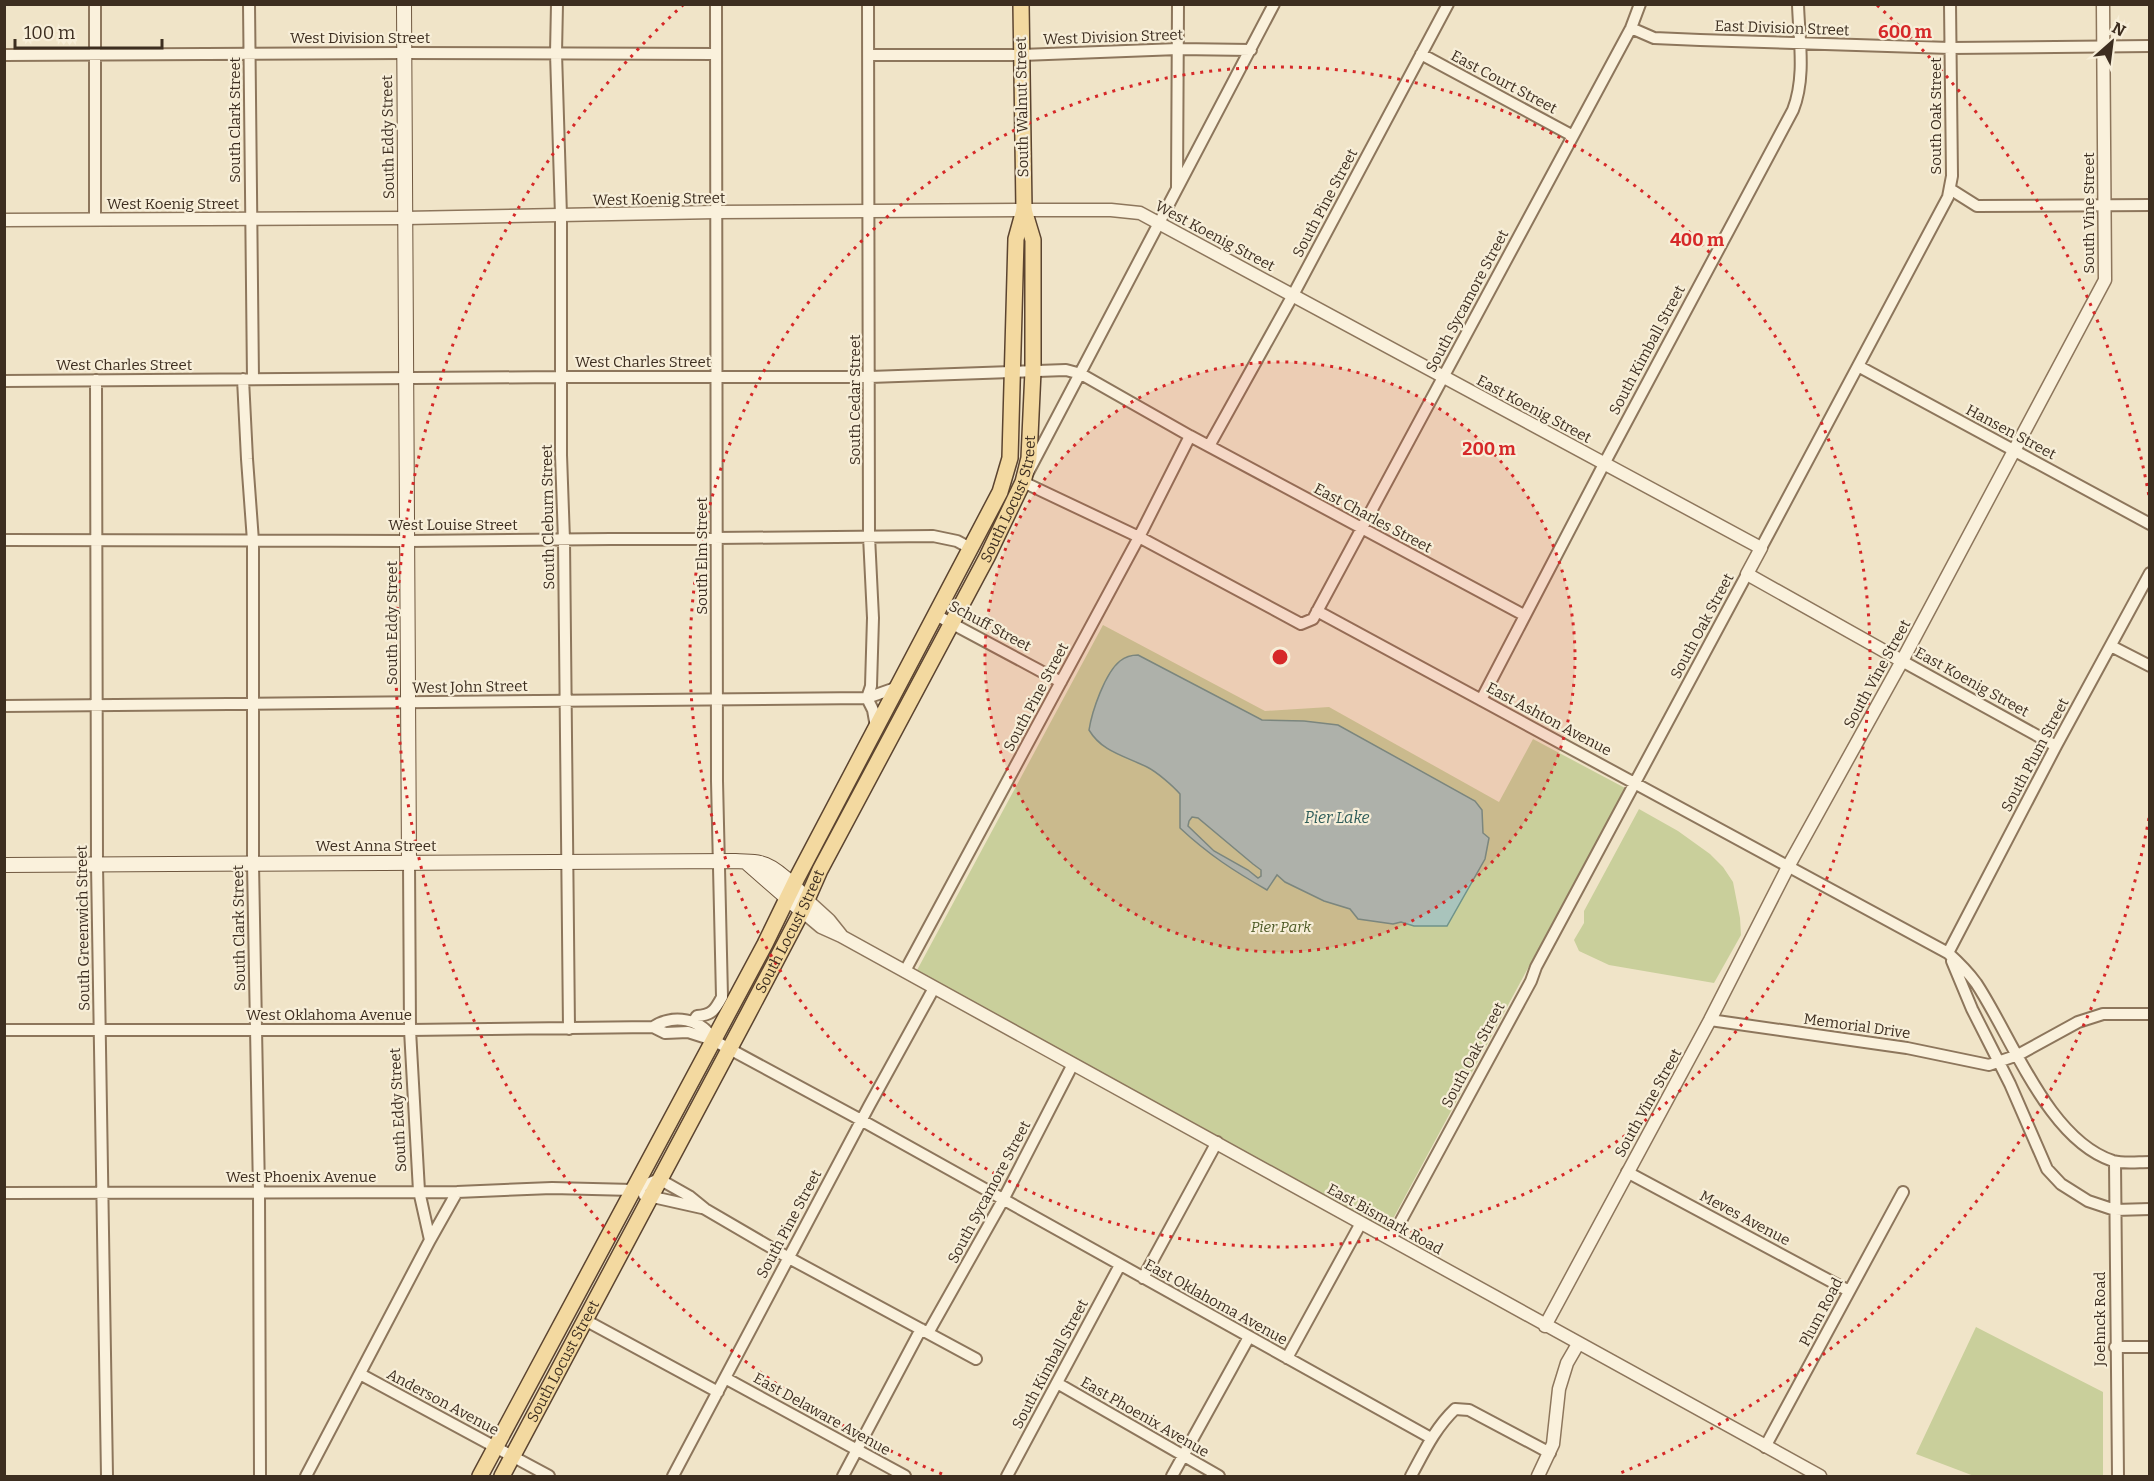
<svg xmlns="http://www.w3.org/2000/svg" width="2154" height="1481" font-family="Bitter,serif">
	<style>
		.green { fill: #c9cf9b }
		.water { fill: #a9c4bc; stroke: #6f938a; stroke-width: 1.5; fill-rule: evenodd }
		.lines { fill: none; stroke-linecap: round; stroke-linejoin: round }
		.minor-casing { stroke: #8d765c; stroke-width: 14 }
		.tertiary-casing { stroke: #8d765c; stroke-width: 15 }
		.secondary-casing { stroke: #6f573f; stroke-width: 16 }
		.primary-casing { stroke: #5b4430; stroke-width: 18 }
		.minor { stroke: #faf1dc; stroke-width: 10 }
		.tertiary { stroke: #faf1dc; stroke-width: 12 }
		.secondary { stroke: #faf1dc; stroke-width: 14 }
		.primary { stroke: #f3d9a0; stroke-width: 15 }
		.ring { fill: none; stroke: #d62828; stroke-width: 3; stroke-dasharray: 3 6 }
		.labels { text-anchor: middle; stroke-width: 4.5; stroke-linejoin: round; paint-order: stroke }
		.street-label { font-size: 15px; fill: #3d2e20; stroke: #f7eed8 }
		.park-label { font-size: 15px; font-style: italic; fill: #4d5a26; stroke: #f7eed8 }
		.water-label { font-size: 16px; font-style: italic; fill: #2f5d5a; stroke: #f7eed8 }
		.centre { fill: #d62828; stroke: #f7eed8; stroke-width: 3 }
		.ring-label { font-size: 18px; text-anchor: middle; font-weight: bold; fill: #d62828; stroke: #f7eed8; stroke-width: 4.5; stroke-linejoin: round; paint-order: stroke }
	</style>
	<rect width="100%" height="100%" fill="#f0e4c8"/>
	<path class="green" d="M1103,625l162,86 64,-4 170,95 34,-63 92,49 -238,442 -471,-258z
		M1639,809l39,22 32,23 13,13 10,15 7,36 1,17 -27,48 -105,-18 -30,-14 -5,-11 10,-17v-12z
		M1976,1327l127,65v84h-129l-58,-22z"/>
	<path class="water" d="M1138,655l124,65 42,1 34,4 137,76 7,9 1,23 6,5 -4,21 -38,67h-33l-13,-4 -8,2 -35,-5 -8,-10 -26,-8 -39,-19 -8,-7 -10,15c-33,-19 -58,-35 -87,-62v-34c-7,-8 -23,-22 -33,-27 -22,-11 -45,-15 -58,-37 3,-19 16,-57 31,-69 5,-4 11,-6 18,-6zM1192,817l6,1 55,46 8,6v6l-3,2 -10,-8 -34,-19 -26,-25 1,-5z"/>
	<g class="lines">
		<g class="minor-casing">
			<path id="minor" d="M249,4l4,375
				M557,4l-1,49 5,163v239l3,85 5,489
				M868,4l1,532 4,82 -2,68 -4,12 6,12 3,17
				M1274,4l-251,478 116,55 162,87 12,-5 318,-591 9,-24
				M1631,28l23,10 46,2 250,8 200,-2
				M1421,54l152,82
				M4,55l399,-2 312,1
				M869,55h153l156,-6 73,1
				M1177,187l1,-183
				M1950,189l27,17 173,-1
				M95,219v-215
				M1858,366l292,158
				M243,379l4,80 6,82v323l6,328 1,284
				M96,380l1,484 10,612
				M4,381l557,-4h309l196,-7 15,4 109,62 334,179
				M1209,446l84,-151 155,-291
				M4,540l404,1 525,-5 24,5 15,8
				M1761,548l187,-351 4,-21 -2,-172
				M1317,611l631,342c10,9 20,19 28,30 36,54 72,157 137,178 11,3 25,1 37,1
				M936,615l125,67
				M2111,646l39,20
				M1902,661l154,85
				M1481,700l123,-236 189,-354c13,-33 6,-71 5,-106
				M4,706l863,-8 31,-11
				M1948,953l108,-207 94,-173
				M1952,961l20,48 38,75 37,85 14,15 27,17 27,9 35,-1
				M905,971l234,-434 51,-101
				M1710,1020l197,28 82,17 29,-10 60,-33 25,-8h47
				M693,1022l4,-6c15,-1 18,-6 25,-19l-5,-216 -1,-777
				M653,1027c20,-13 49,-9 60,13
				M4,1030h406l243,-3 12,6 23,-1 25,8 148,80 570,318
				M2115,1162l3,314
				M1627,1172l222,119
				M4,1193l453,-1 95,-4 81,2 26,-11 30,17 16,13 84,49 187,101
				M644,1195l58,13
				M1391,1239l140,-258 5,-14 211,-393
				M430,1240l27,-48
				M1143,1278l74,-136
				M585,1320l133,72
				M928,1333l75,-133 70,-136
				M2115,1347h35
				M1287,1358l74,-135
				M360,1374l189,102
				M725,1378l180,98
				M1057,1383l162,93
				M1765,1447l138,-255
				M306,1476l124,-236 -11,-49 -9,-161 -1,-168
				M673,1476l196,-370 65,-118
				M843,1476l78,-147
				M1007,1476l113,-211
				M1172,1476l77,-139
				M1411,1476c13,-24 24,-48 44,-67l14,1 81,43"/>
		</g>
		<g class="tertiary-casing">
			<path id="tertiary" d="M4,220l401,-2 310,-6 309,-2h87l29,3 621,335 -14,26 155,87
				M807,900l22,20 12,15
				M802,911l19,16 20,9 979,540
				M1545,1326l165,-306 79,-155 113,-204 203,-381 -2,-276
				M1538,1476l15,-32 6,-55 8,-26 11,-19"/>
		</g>
		<g class="secondary-casing">
			<path id="secondary" d="M404,4l5,858
				M747,863l55,48
				M4,865l731,-4c9,1 17,0 25,2 16,3 36,25 47,37"/>
		</g>
		<g class="primary-casing">
			<g id="primary">
				<path d="M480,1476l285,-532 32,-66 203,-386 10,-34 6,-219 8,-29 -3,-206"/>
				<path id="s1" d="M502,1476l246,-462 54,-103 18,-41 167,-313 36,-75 6,-24 4,-87v-131l-9,-30"/>
			</g>
		</g>
		<use href="#minor" class="minor"/>
		<use href="#tertiary" class="tertiary"/>
		<use href="#secondary" class="secondary"/>
		<use href="#primary" class="primary"/>
	</g>
	<circle cx="1280" cy="657" r="295" fill="#d62828" fill-opacity=".12"/>
	<g class="ring">
		<circle cx="1280" cy="657" r="295"/>
		<circle cx="1280" cy="657" r="590"/>
		<path d="M2149 818A884 884 0 0 1 1618 1474M942 1474A884 884 0 0 1 683 5M1877 5A884 884 0 0 1 2149 496"/>
	</g>
	<g class="labels">
		<g class="street-label">
			<text transform="translate(1782 28) rotate(2)" y="5">East Division Street</text>
			<text transform="translate(1113 37) rotate(-2)" y="5">West Division Street</text>
			<text x="360" y="43">West Division Street</text>
			<text transform="translate(1504 82) rotate(28)" y="5">East Court Street</text>
			<text transform="translate(1022 107) rotate(-91)" y="5">South Walnut Street</text>
			<text transform="translate(1936 116) rotate(-90)" y="5">South Oak Street</text>
			<text transform="translate(235 120) rotate(-90)" y="5">South Clark Street</text>
			<text transform="translate(388 137) rotate(-91)" y="5">South Eddy Street</text>
			<text transform="translate(659 199) rotate(-1)" y="5">West Koenig Street</text>
			<text transform="translate(1325 203) rotate(-62)" y="5">South Pine Street</text>
			<text x="173" y="209">West Koenig Street</text>
			<text transform="translate(2089 213) rotate(-90)" y="5">South Vine Street</text>
			<text transform="translate(1215 236) rotate(28)" y="5">West Koenig Street</text>
			<text transform="translate(1467 301) rotate(-62)" y="5">South Sycamore Street</text>
			<text transform="translate(1647 350) rotate(-62)" y="5">South Kimball Street</text>
			<text x="643" y="367">West Charles Street</text>
			<text x="124" y="370">West Charles Street</text>
			<text transform="translate(855 400) rotate(-90)" y="5">South Cedar Street</text>
			<text transform="translate(1534 409) rotate(28)" y="5">East Koenig Street</text>
			<text transform="translate(2011 432) rotate(28)" y="5">Hansen Street</text>
			<text dy="5" stroke="none"><textPath href="#s1" startOffset="1102">South Locust Street</textPath></text>
			<text transform="translate(548 517) rotate(-91)" y="5">South Cleburn Street</text>
			<text transform="translate(1373 518) rotate(28)" y="5">East Charles Street</text>
			<text x="453" y="530">West Louise Street</text>
			<text transform="translate(702 556) rotate(-90)" y="5">South Elm Street</text>
			<text transform="translate(392 623) rotate(-90)" y="5">South Eddy Street</text>
			<text transform="translate(990 626) rotate(28)" y="5">Schuff Street</text>
			<text transform="translate(1702 626) rotate(-62)" y="5">South Oak Street</text>
			<text transform="translate(1877 674) rotate(-61)" y="5">South Vine Street</text>
			<text transform="translate(1972 682) rotate(29)" y="5">East Koenig Street</text>
			<text transform="translate(470 687) rotate(-1)" y="5">West John Street</text>
			<text transform="translate(1036 697) rotate(-62)" y="5">South Pine Street</text>
			<text transform="translate(1549 719) rotate(28)" y="5">East Ashton Avenue</text>
			<text transform="translate(2035 755) rotate(-62)" y="5">South Plum Street</text>
			<text x="376" y="851">West Anna Street</text>
			<text transform="translate(83 928) rotate(-91)" y="5">South Greenwich Street</text>
			<text transform="translate(239 928) rotate(-91)" y="5">South Clark Street</text>
			<text dy="5" stroke="none"><textPath href="#s1" startOffset="616">South Locust Street</textPath></text>
			<text x="329" y="1020">West Oklahoma Avenue</text>
			<text transform="translate(1857 1026) rotate(8)" y="5">Memorial Drive</text>
			<text transform="translate(1473 1055) rotate(-62)" y="5">South Oak Street</text>
			<text transform="translate(1648 1103) rotate(-61)" y="5">South Vine Street</text>
			<text transform="translate(398 1110) rotate(-93)" y="5">South Eddy Street</text>
			<text x="301" y="1182">West Phoenix Avenue</text>
			<text transform="translate(989 1192) rotate(-62)" y="5">South Sycamore Street</text>
			<text transform="translate(1745 1218) rotate(28)" y="5">Meves Avenue</text>
			<text transform="translate(1385 1219) rotate(29)" y="5">East Bismark Road</text>
			<text transform="translate(789 1224) rotate(-62)" y="5">South Pine Street</text>
			<text transform="translate(1216 1302) rotate(29)" y="5">East Oklahoma Avenue</text>
			<text transform="translate(1821 1312) rotate(-62)" y="5">Plum Road</text>
			<text transform="translate(2100 1319) rotate(-90)" y="5">Joehnck Road</text>
			<text dy="5" stroke="none"><textPath href="#s1" startOffset="130">South Locust Street</textPath></text>
			<text transform="translate(1050 1364) rotate(-62)" y="5">South Kimball Street</text>
			<text transform="translate(443 1402) rotate(28)" y="5">Anderson Avenue</text>
			<text transform="translate(822 1414) rotate(29)" y="5">East Delaware Avenue</text>
			<text transform="translate(1145 1417) rotate(30)" y="5">East Phoenix Avenue</text>
		</g>
		<g class="park-label">
			<text x="1281" y="932">Pier Park</text>
		</g>
		<g class="water-label">
			<text x="1337" y="823">Pier Lake</text>
		</g>
	</g>
	<circle cx="1280" cy="657" r="9" class="centre"/>
	<g class="ring-label">
		<text x="1905" y="38">600 m</text>
		<text x="1697" y="246">400 m</text>
		<text x="1489" y="455">200 m</text>
	</g>
	<rect width="2154" height="1481" fill="none" stroke="#3d2e20" stroke-width="12"/>
	<g transform="translate(2112 42) rotate(28)" stroke="#f7eed8" stroke-width="4.5" paint-order="stroke">
	<path d="M0-4.5L10 22L0 15L-10 22Z" fill="#3d2e20"/>
	<text y="-9" font-size="16" font-weight="bold" text-anchor="middle" fill="#3d2e20">N</text>
	</g>
	<path d="M15 39v9h147v-9" fill="none" stroke="#3d2e20" stroke-width="3"/>
	<text x="24" y="39" font-size="18" fill="#3d2e20" stroke="#f7eed8" stroke-width="4.5" paint-order="stroke">100 m</text>
</svg>
